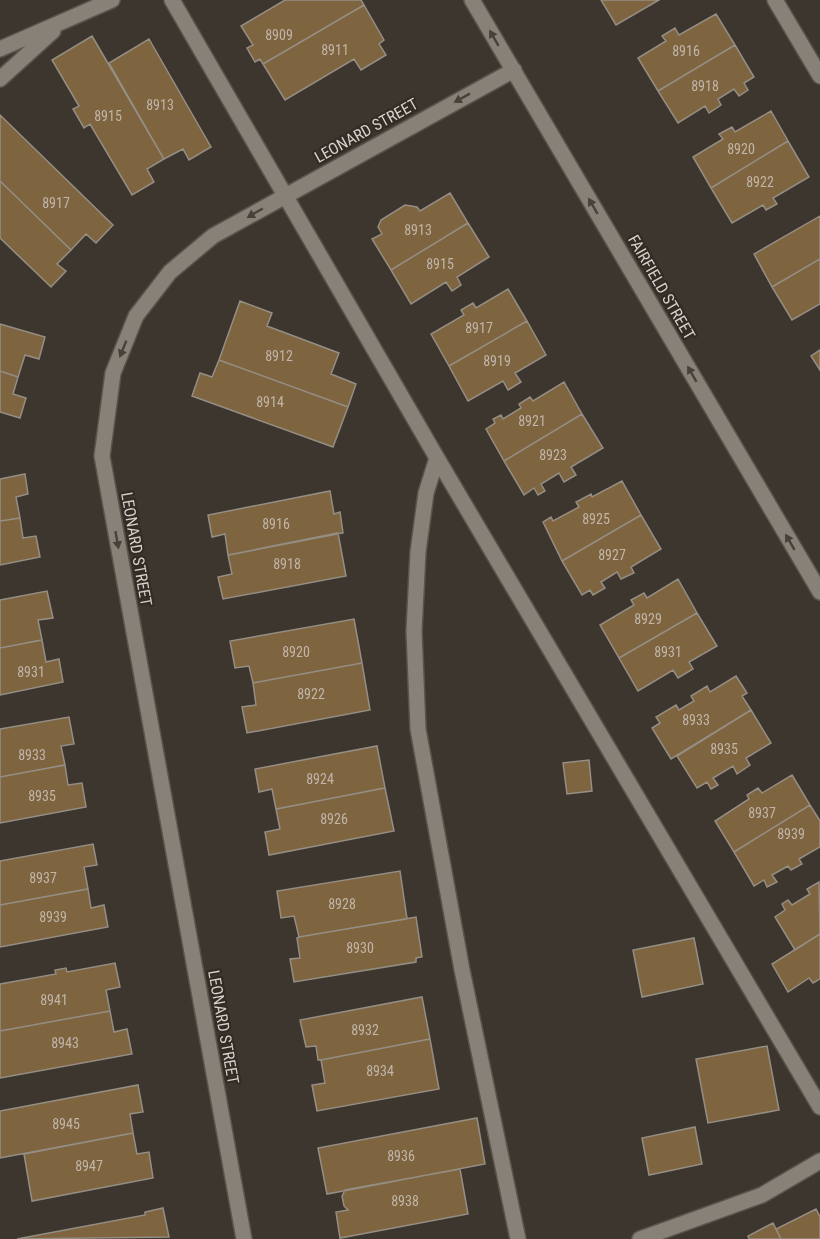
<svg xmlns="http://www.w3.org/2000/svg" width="820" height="1239" font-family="'Roboto Condensed',sans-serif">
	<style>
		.building { fill: #7f6440; stroke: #958e85; stroke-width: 1.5 }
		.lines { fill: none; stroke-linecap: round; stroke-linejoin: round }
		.service-casing { stroke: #59534d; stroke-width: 18 }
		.minor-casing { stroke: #59534d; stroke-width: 18 }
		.service { stroke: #888178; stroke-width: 15 }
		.minor { stroke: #888178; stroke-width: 15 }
		.oneway { fill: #484139 }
		.labels { text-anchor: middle; stroke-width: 4.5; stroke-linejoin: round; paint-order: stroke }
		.number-label { font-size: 14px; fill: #c0b6aa }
		.street-label { font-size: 16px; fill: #d6d2ce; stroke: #322c24 }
	</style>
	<rect width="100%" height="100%" fill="#3c362e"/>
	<path class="building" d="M285,0h76l3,5 -101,59 -3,-5 -5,3 -8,-14 6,-3 -12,-19z
		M601,0h58l-43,25z
		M364,5l20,35 -5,4 7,11 -25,15 -7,-11 -69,41 -22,-36z
		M716,14l19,31 -77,46 -20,-33 28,-17 -4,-5 13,-8 4,7z
		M92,36l72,123 -17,10 7,13 -22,13 -42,-71 -6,4 -11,-19 6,-3 -27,-46z
		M149,39l62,108 -22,13 -6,-11 -19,10 -55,-96z
		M735,45l19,32 -10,6 4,7 -9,6 -5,-7 -16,10 3,6 -12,8 -4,-7 -27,17 -20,-32z
		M771,111l17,30 -77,47 -18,-31 30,-18 -4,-5 13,-7 3,5z
		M0,115l113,110 -17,18 -10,-9 -15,16 -71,-69z
		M788,141l21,36 -36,21 4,6 -11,6 -3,-5 -31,18 -21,-35z
		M0,181l71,69 -14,14 9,7 -15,16 -51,-49z
		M450,193l18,30 -77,47 -19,-31 10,-5 -4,-7 3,-7 24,-15 12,2 3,4z
		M820,216v43l-48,28 -18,-33z
		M468,223l21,34 -32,20 4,8 -9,6 -6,-9 -35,22 -20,-34z
		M820,259v45l-28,16 -20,-33z
		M508,289l19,32 -78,45 -18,-32 33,-19 -3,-5 12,-7 3,5z
		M240,301l32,12 -5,13 72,27 -8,21 25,10 -8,23 -129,-47z
		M527,321l19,34 -31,18 6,9 -13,8 -5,-9 -35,20 -19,-35z
		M0,324l45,13 -6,22 -14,-4 -7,22 -18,-6z
		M820,350v20l-9,-14z
		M219,360l129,47 -15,40 -141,-51 8,-23 12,4z
		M0,371l18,6 -5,17 13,4 -6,20 -20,-6z
		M564,382l18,32 -78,47 -18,-32 9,-6 -2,-4 8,-4 2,4 18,-11 -2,-4 11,-7 3,4z
		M582,414l21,34 -32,19 5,8 -12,7 -5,-9 -18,11 4,7 -7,4 -4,-7 -10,7 -20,-34z
		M25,474l3,20 -12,3 4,21 -20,3v-42z
		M622,481l19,34 -79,46 -19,-39 8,-5 2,4 26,-14 -3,-5 15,-8 1,3z
		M330,491l4,23 6,-2 3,21 -115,22 -3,-21 -13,3 -4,-22z
		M641,515l20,34 -30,18 3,6 -13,6 -4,-7 -16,10 4,6 -12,7 -3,-5 -8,5 -20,-34z
		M20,518l3,20 13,-2 4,21 -40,8v-44z
		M338,533l8,43 -123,23 -5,-22 14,-3 -4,-19z
		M678,579l19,34 -78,45 -19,-33 34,-20 -3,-5 13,-7 3,5z
		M47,591l6,27 -15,2 4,20 -42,8v-48z
		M697,613l20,33 -28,16 4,7 -15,9 -5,-8 -35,21 -19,-33z
		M354,619l8,44 -109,20 -4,-17 -14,2 -5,-27z
		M42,640l4,22 13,-3 4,23 -63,13v-47z
		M362,663l8,47 -123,23 -5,-26 14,-2 -3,-22z
		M736,676l11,17 -5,3 9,14 -80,49 -19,-31 8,-5 -4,-6 20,-12 3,5 15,-9 -3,-5 16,-10 3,6z
		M751,710l20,33 -25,15 4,7 -13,9 -4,-8 -20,12 5,7 -7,4 -4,-7 -10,6 -20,-32z
		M69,717l5,27 -13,2 4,19 -65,12v-48z
		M377,746l8,42 -109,21 -4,-20 -13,3 -4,-23z
		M589,760l3,31 -25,3 -4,-31z
		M65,765l3,20 14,-2 4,24 -86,16v-46z
		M792,775l18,30 -76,47 -19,-31 34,-22 -2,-4 11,-7 4,5z
		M385,788l9,43 -125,24 -4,-23 15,-3 -4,-20z
		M810,805l10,16v26l-21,12 3,5 -11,6 -3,-4 -16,9 5,7 -10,5 -3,-7 -10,6 -20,-34z
		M93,844l4,21 -13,2 4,22 -88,16v-44z
		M400,871l7,48 -108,18 -5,-21 -13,2 -4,-27z
		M819,882l1,52 -25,16 -20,-33 10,-7 -3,-6 6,-4 4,5 18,-11 -3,-5z
		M88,889l3,19 13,-3 4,22 -108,20v-42z
		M416,917l6,40 -6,1v4l-122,20 -4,-23 10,-1 -3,-20 2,-1z
		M820,934v45l-7,4 -4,-5 -21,14 -16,-28z
		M694,938l9,46 -61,13 -9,-47z
		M115,963l5,24 -14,3 4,21 -110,20v-47l56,-10 -1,-4 11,-2 1,4z
		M422,997l8,42 -109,21h-3l-2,-14 -10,1 -6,-27z
		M110,1011l4,21 13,-3 5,25 -132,24v-47z
		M430,1039l9,50 -122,22 -5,-26 13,-2 -4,-23z
		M767,1046l12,64 -71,13 -12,-64z
		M138,1085l5,27 -13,2 3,19 -133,25v-47z
		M477,1118l8,46 -158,30 -9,-46z
		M695,1127l7,37 -53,11 -7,-37z
		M133,1133l4,21 12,-2 4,26 -121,23 -8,-47z
		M460,1169l8,45 -128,24 -4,-26 12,-2 -4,-4 -2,-10 3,-6z
		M163,1208l6,29 -152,2 128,-24v-3z
		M816,1209l4,8v22h-39l-5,-10z
		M773,1223l8,16h-32l-1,-3z"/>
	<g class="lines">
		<g class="service-casing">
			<path id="service" d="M172,0l265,458 383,649
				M775,0l45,76
				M0,49l112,-49
				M0,79l53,-48
				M437,458l-11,35 -8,59 -4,79 4,98 44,241 56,269
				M640,1239l122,-44 58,-34"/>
		</g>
		<g class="minor-casing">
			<path id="minor" d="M472,0l348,592
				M244,1239l-142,-783 11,-83 23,-57 34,-44 43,-36 301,-166"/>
		</g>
		<use href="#service" class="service"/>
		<use href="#minor" class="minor"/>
	</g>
	<defs><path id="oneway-solid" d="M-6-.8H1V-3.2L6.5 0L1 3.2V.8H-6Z" transform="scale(1.5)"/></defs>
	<g class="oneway">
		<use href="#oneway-solid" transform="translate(494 38) rotate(-120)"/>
		<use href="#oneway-solid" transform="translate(462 98) rotate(151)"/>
		<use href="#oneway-solid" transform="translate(593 206) rotate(-120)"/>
		<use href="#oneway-solid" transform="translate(255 213) rotate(150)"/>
		<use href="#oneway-solid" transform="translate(123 349) rotate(112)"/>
		<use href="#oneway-solid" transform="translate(692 374) rotate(-120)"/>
		<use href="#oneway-solid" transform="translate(117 540) rotate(80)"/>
		<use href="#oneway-solid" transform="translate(790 542) rotate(-120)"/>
	</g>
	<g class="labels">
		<g class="number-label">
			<text x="279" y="40">8909</text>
			<text x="335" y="55">8911</text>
			<text x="686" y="56">8916</text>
			<text x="705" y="91">8918</text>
			<text x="160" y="110">8913</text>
			<text x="108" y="121">8915</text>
			<text x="741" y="154">8920</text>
			<text x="760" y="187">8922</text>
			<text x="56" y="208">8917</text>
			<text x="418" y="235">8913</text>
			<text x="440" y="269">8915</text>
			<text x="479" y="333">8917</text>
			<text x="279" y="361">8912</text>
			<text x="497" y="366">8919</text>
			<text x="270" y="407">8914</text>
			<text x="532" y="426">8921</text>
			<text x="553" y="460">8923</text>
			<text x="596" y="524">8925</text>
			<text x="276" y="529">8916</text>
			<text x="612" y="560">8927</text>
			<text x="287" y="569">8918</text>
			<text x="648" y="624">8929</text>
			<text x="296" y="657">8920</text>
			<text x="668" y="657">8931</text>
			<text x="31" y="677">8931</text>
			<text x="311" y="699">8922</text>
			<text x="696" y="725">8933</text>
			<text x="724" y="754">8935</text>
			<text x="32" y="760">8933</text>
			<text x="320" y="784">8924</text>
			<text x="42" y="801">8935</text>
			<text x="762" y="818">8937</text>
			<text x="334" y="824">8926</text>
			<text x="791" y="839">8939</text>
			<text x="43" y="883">8937</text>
			<text x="342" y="909">8928</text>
			<text x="53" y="922">8939</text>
			<text x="360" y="953">8930</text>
			<text x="54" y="1005">8941</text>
			<text x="365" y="1035">8932</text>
			<text x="65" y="1048">8943</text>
			<text x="380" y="1076">8934</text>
			<text x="66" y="1129">8945</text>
			<text x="401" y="1161">8936</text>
			<text x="89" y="1171">8947</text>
			<text x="405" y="1206">8938</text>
		</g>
		<g class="street-label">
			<text transform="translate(366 130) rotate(-29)" y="6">LEONARD STREET</text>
			<text transform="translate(662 287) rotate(60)" y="6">FAIRFIELD STREET</text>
			<text transform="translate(137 549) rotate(80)" y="6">LEONARD STREET</text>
			<text transform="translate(224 1027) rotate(80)" y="6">LEONARD STREET</text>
		</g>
	</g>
</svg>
